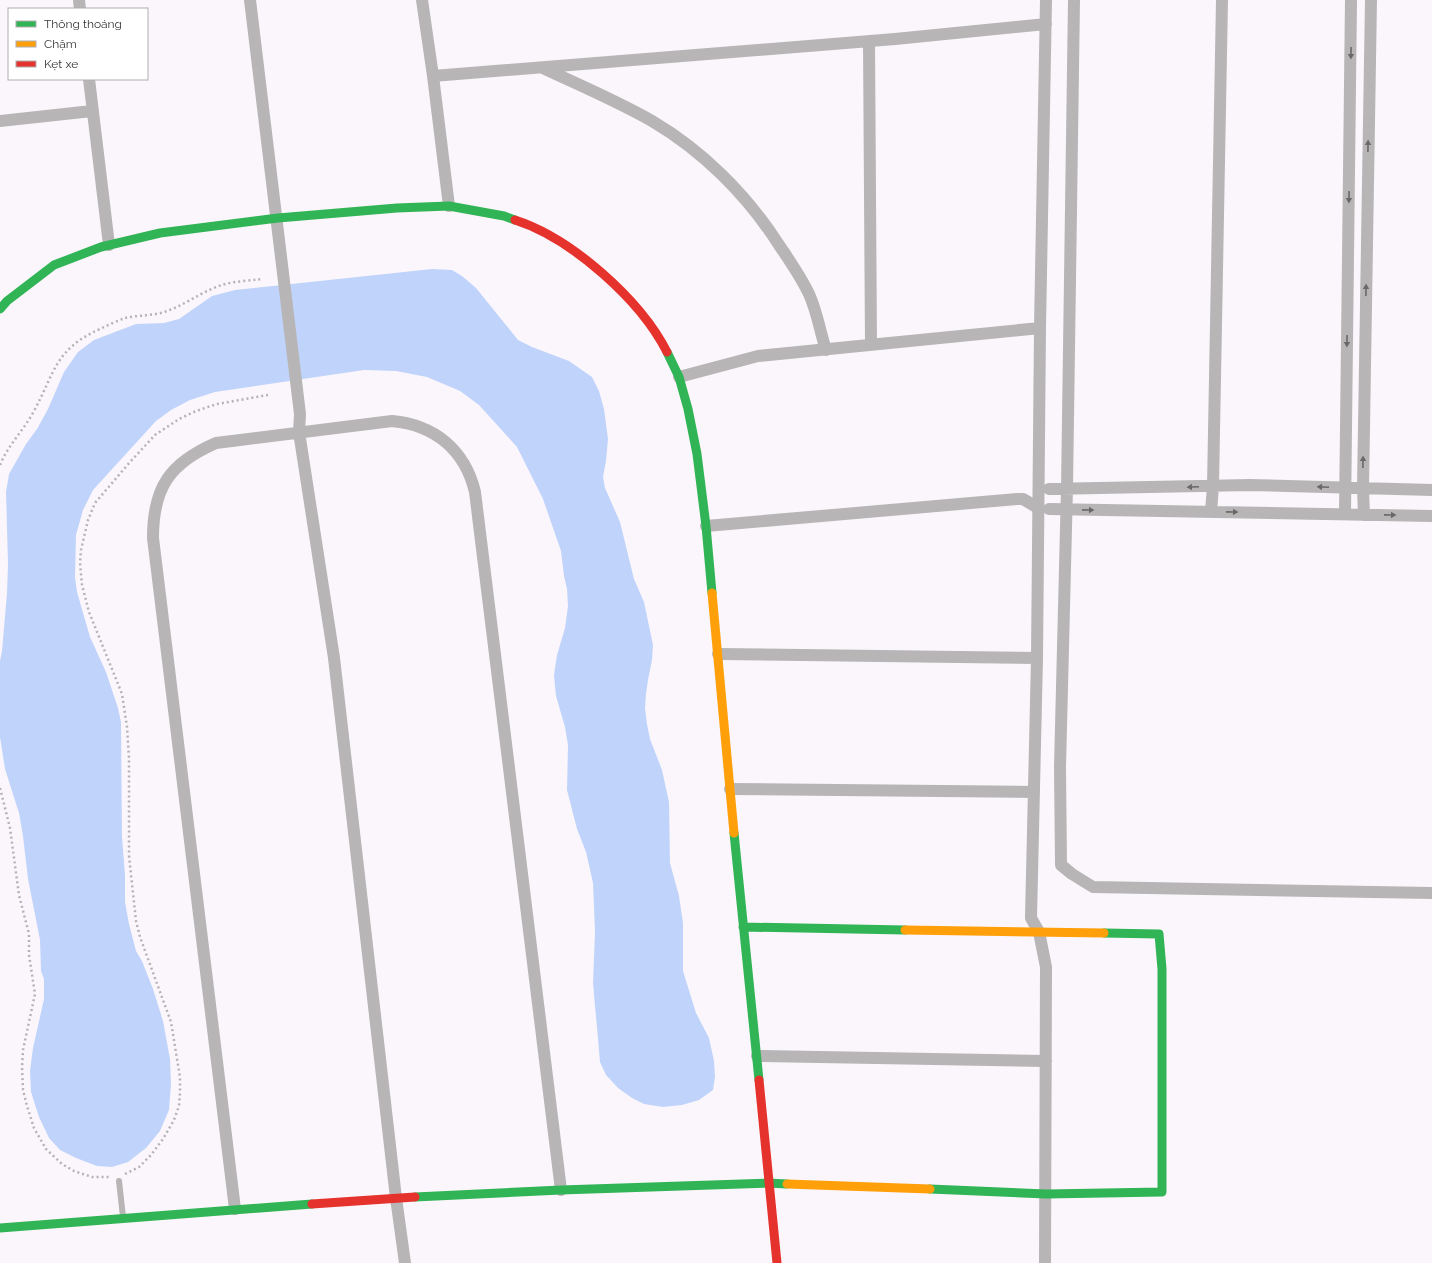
<svg xmlns="http://www.w3.org/2000/svg" width="1432" height="1263" font-family="Raleway,sans-serif">
	<style>
		.water { fill: #c0d4fb }
		.lines { fill: none; stroke-linecap: round; stroke-linejoin: round }
		.path { stroke: #b4b3b4; stroke-width: 2.5; stroke-dasharray: 2 3; stroke-linecap: butt }
		.lane { stroke: #b7b5b5; stroke-width: 6 }
		.street { stroke: #b7b5b5; stroke-width: 12 }
		.fast { stroke: #30b455; stroke-width: 9 }
		.slow { stroke: #ff9f0a; stroke-width: 9 }
		.jam { stroke: #e5322d; stroke-width: 9 }
		.oneway { fill: #6a6869 }
	</style>
	<rect width="100%" height="100%" fill="#fbf6fb"/>
	<path class="water" d="M432,269l20,1 10,6 14,12 42,52 14,7 37,14 23,16 7,14 5,18 4,30 -2,22 -3,16 2,11 15,34 14,57 10,23 9,43 -1,15 -4,20 -2,14 -1,14 2,16 3,15 12,31 7,32 1,61 9,33 4,27v48l13,42 13,25 5,23 1,16 -2,13 -14,10 -17,5 -19,2 -19,-3 -12,-6 -14,-10 -12,-13 -6,-13 -7,-79 2,-51 -2,-49 -7,-31 -9,-23 -10,-39 1,-45 -3,-18 -9,-31 -2,-21 3,-20 8,-27 3,-22 -1,-17 -3,-13 -3,-25 -18,-52 -26,-52 -38,-42 -19,-14 -33,-14 -31,-6 -32,-1 -149,22 -25,8 -19,10 -15,11 -63,69 -10,20 -7,25 -1,42 2,15 13,45 16,35 12,36 3,14 1,115 3,38v27l4,22 7,27 6,10 11,28 10,32 7,38 1,25 -2,26 -9,21 -14,17 -18,14 -16,5 -15,-1 -21,-8 -16,-8 -11,-12 -10,-21 -8,-25 -1,-21 3,-23 11,-49v-20l-3,-8 -1,-31 -12,-61 -5,-43 -4,-23 -14,-44 -5,-32v-76l2,-10 5,-58 1,-29 -2,-72 3,-18 17,-30 11,-15 11,-20 16,-37 14,-20 16,-12 42,-16 28,-1 15,-4 33,-23 23,-6z"/>
	<g class="lines">
		<path class="path" d="M0,465c8,-20 24,-35 34,-54 21,-39 21,-62 66,-82 8,-4 17,-8 25,-11 13,-3 27,-2 39,-6 20,-6 38,-21 58,-27 12,-4 27,-4 39,-6
			M0,788l10,40 9,67 10,39v21l6,39 -12,56 -1,18 1,22 4,16 7,22 12,21 16,15 12,7 18,6h18
			M125,1174l14,-7 12,-12 12,-16 11,-19 5,-14 1,-13v-16l-9,-55 -31,-85 -4,-16 -7,-65v-98l-2,-31 -5,-33 -33,-82 -7,-27 -2,-22 1,-13 7,-30 7,-17 35,-41 25,-27 24,-16 17,-8 21,-7 51,-9"/>
		<path class="lane" d="M119,1181l4,36"/>
		<path class="street" d="M79,0l1,9
			M250,0l50,414 -1,18 35,226 62,540 9,65
			M422,0l11,76 16,130
			M1074,0l-7,488 -7,279 1,98 11,9 21,13 339,6
			M869,41l2,304
			M543,68c36,17 74,33 109,53 51,30 95,74 127,124 11,16 22,32 30,49 8,17 11,38 17,56
			M433,76l462,-37 151,-15
			M89,79l20,166
			M0,121l92,-10
			M679,377l79,-21 282,-28
			M1049,489l201,-4 182,5
			M1049,509l383,7
			M1211,512l2,-26 9,-486
			M1345,514l6,-514
			M1364,515l-1,-27 8,-488
			M706,526l311,-27h6l15,9
			M718,654l319,4
			M730,789l304,3
			M757,1056l289,5
			M235,1209l-82,-671c0,-51 17,-75 63,-95l176,-22c43,4 73,29 83,71l86,698
			M1045,1263l1,-296 -7,-35 -8,-14 6,-260 3,-330 6,-328"/>
		<path class="fast" d="M0,309l7,-8 47,-36 47,-18 59,-14 118,-15 119,-10 52,-2 55,10 11,4
			M667,352l12,25 9,32 9,45 9,72 6,67
			M734,833l25,247
			M743,927l162,3
			M930,1189l116,5 116,-2v-223l-3,-35 -55,-1
			M415,1197l146,-7 207,-7 19,1
			M0,1228l312,-24"/>
		<path class="slow" d="M712,593l22,240
			M905,930l199,3
			M787,1184l143,5"/>
		<path class="jam" d="M515,220c56,18 125,79 152,132
			M759,1080l18,183
			M312,1204l103,-7"/>
	</g>
	<defs><path id="oneway-solid" d="M-6-.8H1V-3.2L6.5 0L1 3.2V.8H-6Z"/></defs>
	<g class="oneway">
		<use href="#oneway-solid" transform="translate(1351 53) rotate(91)"/>
		<use href="#oneway-solid" transform="translate(1368 146) rotate(-89)"/>
		<use href="#oneway-solid" transform="translate(1349 197) rotate(91)"/>
		<use href="#oneway-solid" transform="translate(1366 290) rotate(-89)"/>
		<use href="#oneway-solid" transform="translate(1347 341) rotate(91)"/>
		<use href="#oneway-solid" transform="translate(1363 462) rotate(-89)"/>
		<use href="#oneway-solid" transform="translate(1193 487) rotate(178)"/>
		<use href="#oneway-solid" transform="translate(1323 487) rotate(-178)"/>
		<use href="#oneway-solid" transform="translate(1088 510) rotate(1)"/>
		<use href="#oneway-solid" transform="translate(1232 512) rotate(1)"/>
		<use href="#oneway-solid" transform="translate(1390 515) rotate(1)"/>
	</g>
	<rect x="8" y="8" width="140" height="72" fill="#ffffff" stroke="#afaeaf"/>
	<rect x="16" y="21" width="20" height="6" fill="#30b455" stroke="#afaeaf"/>
	<text x="44" y="28" font-size="12" fill="#373437">Thông thoáng</text>
	<rect x="16" y="41" width="20" height="6" fill="#ff9f0a" stroke="#afaeaf"/>
	<text x="44" y="48" font-size="12" fill="#373437">Chậm</text>
	<rect x="16" y="61" width="20" height="6" fill="#e5322d" stroke="#afaeaf"/>
	<text x="44" y="68" font-size="12" fill="#373437">Kẹt xe</text>
</svg>
